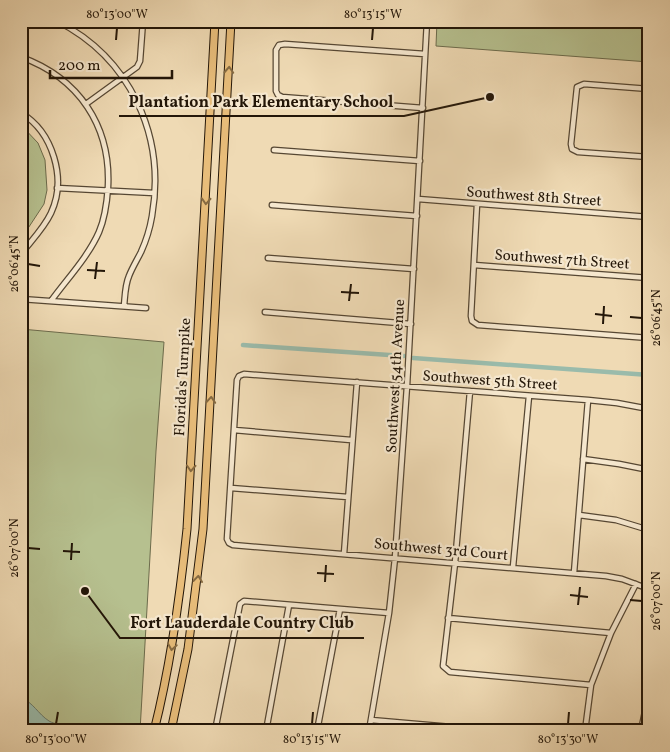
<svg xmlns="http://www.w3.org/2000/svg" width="670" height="752" font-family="Vollkorn,serif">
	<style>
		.green { fill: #b6c08f; stroke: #6c6b4c }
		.water { fill: #9abbab; stroke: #6a796a }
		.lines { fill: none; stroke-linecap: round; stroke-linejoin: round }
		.canal { stroke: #9abbab; stroke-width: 4.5 }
		.minor-casing { stroke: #564733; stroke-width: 7 }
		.highway-casing { stroke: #231608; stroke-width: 9 }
		.minor { stroke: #f5e7ce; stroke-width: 4.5 }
		.highway { stroke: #e8bd7a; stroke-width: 7 }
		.oneway { stroke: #866a41 }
		.ticks { fill: none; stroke: #231608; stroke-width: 2 }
		.labels { text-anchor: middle; stroke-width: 4.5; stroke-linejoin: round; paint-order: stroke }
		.street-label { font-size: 15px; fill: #231608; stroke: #f5e7ce }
		.leader { fill: none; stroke: #231608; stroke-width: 2 }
		.callout-dot { fill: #231608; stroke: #f5e7ce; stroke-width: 2 }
		.callout-label { font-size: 16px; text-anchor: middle; font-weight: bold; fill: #231608; stroke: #f5e7ce; stroke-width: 4.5; stroke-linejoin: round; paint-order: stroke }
		.neatline { fill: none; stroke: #231608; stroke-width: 2 }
		.ticks-label { font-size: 12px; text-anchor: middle; fill: #231608 }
	</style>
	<rect width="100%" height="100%" fill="#efdab4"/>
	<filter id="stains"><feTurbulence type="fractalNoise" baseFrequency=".004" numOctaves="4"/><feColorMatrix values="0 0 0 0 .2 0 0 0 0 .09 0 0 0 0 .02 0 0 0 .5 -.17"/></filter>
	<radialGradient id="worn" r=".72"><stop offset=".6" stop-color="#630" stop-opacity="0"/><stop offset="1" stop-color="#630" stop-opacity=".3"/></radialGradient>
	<path class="green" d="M437,21h212v41l-213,-16z
		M21,125l17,18 7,17 2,30 -3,14 -23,35z
		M21,329l143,13 -8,109 -16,280h-119z"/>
	<path class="water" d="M21,698c12,4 17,16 28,23 7,4 12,2 16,10h-36l-4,-4 -4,-1z"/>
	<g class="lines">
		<path class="canal" d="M243,345l161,11
			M413,358l236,17"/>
		<g class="minor-casing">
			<path id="minor" d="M57,21c73,37 109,114 95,195 -2,12 -6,25 -11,36 -4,8 -9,16 -12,24 -4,9 -4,20 -5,30
				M70,28l5,-7
				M21,57c58,21 90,69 87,130 -1,15 -3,31 -9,45 -11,25 -32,47 -48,69
				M649,89l-65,-5 -7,3 -6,57 1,5 6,3 71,5
				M86,104l51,-37 3,-6 3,-40
				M423,108l-141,-11 -4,-2 -2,-4v-41l3,-5 6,-1 140,10
				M21,113c32,19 46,66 30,100 -7,15 -20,28 -30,41
				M274,150l146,11
				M57,188l97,5
				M418,199l231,18
				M477,204l-6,112 1,5 6,4 171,13
				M272,205l145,11
				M268,258l146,11
				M474,265l175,13
				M21,299l125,9
				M265,312l146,12
				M470,391l-15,172 -12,103 7,6 141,13
				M649,409l-32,-6 -29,-3 -344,-26 -5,2 -2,4 -10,159 2,4 4,2 373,31 16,3 27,10
				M234,430l117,10
				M583,459l36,5 30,6
				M231,488l117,9
				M579,515l37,5 33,10
				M344,554l13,-172
				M513,567l16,-171
				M574,573l14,-173
				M448,618l163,15
				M371,720l126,11
				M215,731l25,-127 4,-3 145,12
				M266,731l23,-126
				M317,731l23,-122
				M369,731l20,-118 6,-55 12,-172 20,-365
				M585,731l6,-46 20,-52 25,-49
				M641,731l8,-39"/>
		</g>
		<g class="highway-casing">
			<path id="highway" d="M154,731c17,-67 26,-134 33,-202l28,-508
				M171,731l17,-82 15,-120 28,-508"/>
		</g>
		<use href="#minor" class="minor"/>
		<use href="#highway" class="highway"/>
	</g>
	<defs><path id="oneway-chevron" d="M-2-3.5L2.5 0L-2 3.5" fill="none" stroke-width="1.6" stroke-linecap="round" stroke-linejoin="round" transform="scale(1.25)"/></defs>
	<g class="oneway">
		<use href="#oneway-chevron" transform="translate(229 70) rotate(-87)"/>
		<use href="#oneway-chevron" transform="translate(206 201) rotate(93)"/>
		<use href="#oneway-chevron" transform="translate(211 400) rotate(-86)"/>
		<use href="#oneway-chevron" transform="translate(191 468) rotate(93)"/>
		<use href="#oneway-chevron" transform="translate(198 579) rotate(-84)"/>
		<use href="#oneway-chevron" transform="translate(172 647) rotate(99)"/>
	</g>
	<path class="ticks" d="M116,40l1,-12M372,40l1,-12M28,264l12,2M87,270l18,1M95,279l2,-17M341,292l18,1M349,301l2,-17M595,314l17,2M630,317l12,1M603,324l1,-18M28,548l12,1M63,551l17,1M71,560l1,-17M317,573l17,1M325,582l1,-17M570,595l18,2M630,600l12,1M578,605l2,-18M56,724l2,-12M312,724l1,-12M568,724l1,-12"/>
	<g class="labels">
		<g class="street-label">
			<text transform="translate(534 196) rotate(4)" y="5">Southwest 8th Street</text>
			<text transform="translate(562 259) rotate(4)" y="5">Southwest 7th Street</text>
			<text transform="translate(395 376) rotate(-87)" y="5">Southwest 54th Avenue</text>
			<text transform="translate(182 377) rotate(-87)" y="5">Florida's Turnpike</text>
			<text transform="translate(490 380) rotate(4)" y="5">Southwest 5th Street</text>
			<text transform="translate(441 549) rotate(5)" y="5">Southwest 3rd Court</text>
		</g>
	</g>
	<path class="leader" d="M490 97L404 116H119M85 591L120 638H364"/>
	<g class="callout-dot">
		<circle cx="490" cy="97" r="5"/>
		<circle cx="85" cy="591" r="5"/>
	</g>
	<g class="callout-label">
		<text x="261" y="107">Plantation Park Elementary School</text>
		<text x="242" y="628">Fort Lauderdale Country Club</text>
	</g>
	<rect width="670" height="752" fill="none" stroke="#efdab4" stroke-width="55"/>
	<path d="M50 70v8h122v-8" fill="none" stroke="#231608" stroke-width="2.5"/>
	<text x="58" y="70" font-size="15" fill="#231608" stroke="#f5e7ce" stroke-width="4" paint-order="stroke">200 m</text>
	<rect x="28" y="28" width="614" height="696" class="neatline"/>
	<g class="ticks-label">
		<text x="117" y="18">80°13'00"W</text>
		<text x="373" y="18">80°13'15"W</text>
		<text transform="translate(14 264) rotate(-90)" y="4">26°06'45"N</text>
		<text transform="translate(656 318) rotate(-90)" y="4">26°06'45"N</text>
		<text transform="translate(14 548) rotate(-90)" y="4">26°07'00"N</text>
		<text transform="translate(656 601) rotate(-90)" y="4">26°07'00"N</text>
		<text x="56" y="743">80°13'00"W</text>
		<text x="312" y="743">80°13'15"W</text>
		<text x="568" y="743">80°13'30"W</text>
	</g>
	<rect width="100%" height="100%" filter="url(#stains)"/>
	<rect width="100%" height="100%" fill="url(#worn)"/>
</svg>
